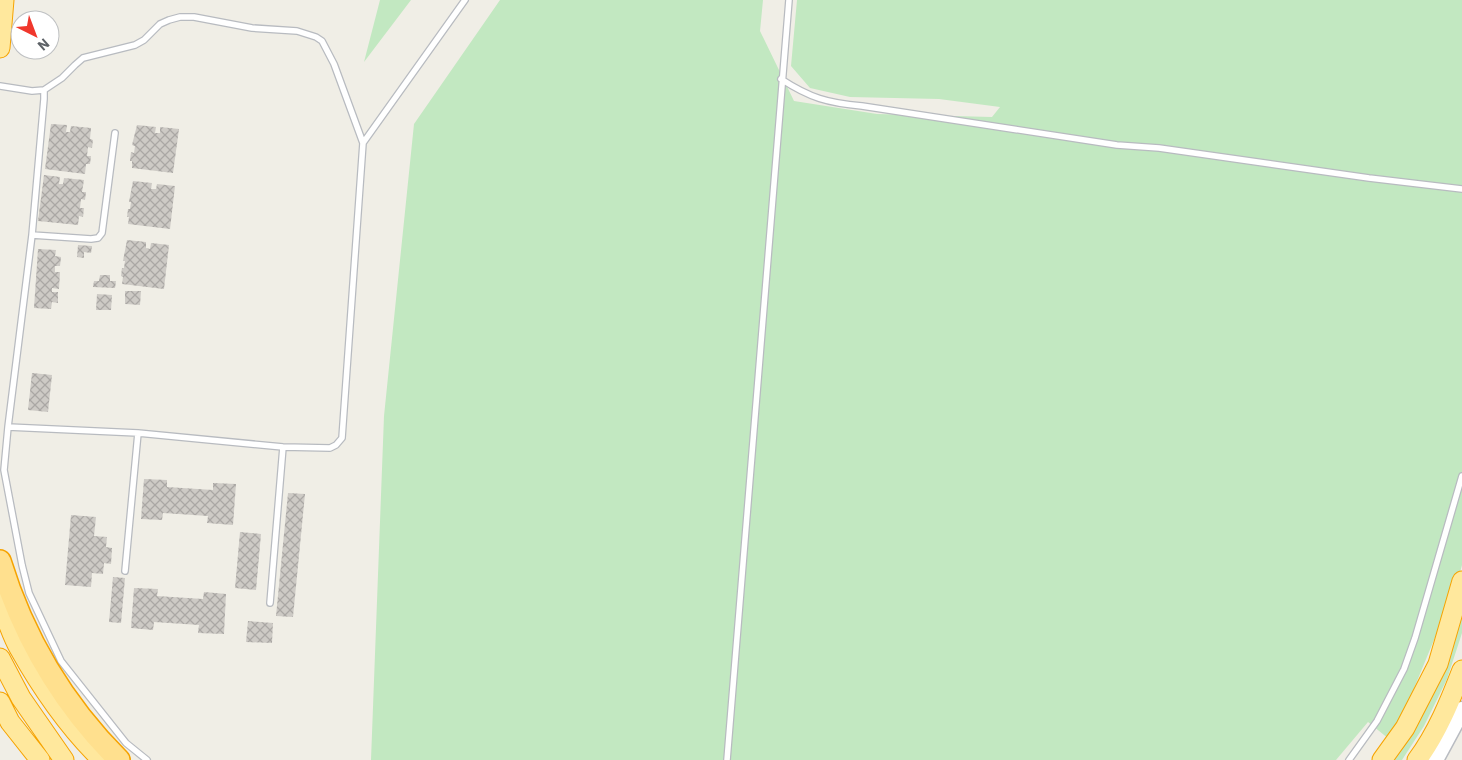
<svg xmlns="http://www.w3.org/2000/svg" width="1462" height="760" font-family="'IBM Plex Sans',sans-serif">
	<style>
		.green { fill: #c2e8c1 }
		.building { fill: url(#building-cross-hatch) }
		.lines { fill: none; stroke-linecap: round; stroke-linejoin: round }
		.service-casing { stroke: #b8bbc0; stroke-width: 8 }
		.secondary-casing { stroke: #b9bcc2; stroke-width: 19 }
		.trunk-casing { stroke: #f6a300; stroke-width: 21 }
		.motorway-casing { stroke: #f6a300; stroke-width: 24 }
		.service { stroke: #fff; stroke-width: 5.5 }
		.secondary { stroke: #fff; stroke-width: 16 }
		.trunk { stroke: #ffe89d; stroke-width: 19 }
		.motorway { stroke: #ffe08e; stroke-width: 21 }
	</style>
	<defs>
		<pattern id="building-cross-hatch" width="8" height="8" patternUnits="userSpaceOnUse" patternTransform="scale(1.25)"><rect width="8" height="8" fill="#cdcac5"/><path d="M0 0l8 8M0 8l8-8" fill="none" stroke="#aaa7a4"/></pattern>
	</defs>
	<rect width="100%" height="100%" fill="#f0eee6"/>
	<path class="green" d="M380,0h31l-47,62z
		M500,0h263l-3,31 34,70 83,13 115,3 8,-10 -61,-8 -89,-2 -40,-9 -19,-22 6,-66h665v565l-5,19 -54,131 -14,24 -21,-17 -32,38h-965l13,-344 30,-292z
		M1462,598v35l-15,46 -23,47 -22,34h-11z"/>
	<path class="building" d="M51,124l16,1 -1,7h4l1,-6 20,2 -1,11 3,1 -1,8 -4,-1 -1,9h4l-1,8h-4l-1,10 -40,-5z
		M137,125l19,2 -1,6h5v-6l19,2 -6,44 -41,-5v-7h-2l1,-9 3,1 1,-7 -3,-1z
		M44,175l16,2 -1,7h4l1,-6 20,2 -2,12h4l-1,8 -4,-1 -1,9h4l-1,9 -4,-1 -1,9 -40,-4z
		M133,181l19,2 -1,6h5l1,-5 18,2 -5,43 -42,-5 1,-7h-2l1,-8h2l1,-7h-2z
		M127,240l19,2v6l4,1 1,-6 18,2 -5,44 -42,-5 1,-7 -2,-1 1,-8h2l1,-7h-2z
		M78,245l14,1 -1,7 -7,-1v6l-7,-1z
		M38,249l18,1 -1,6 6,1 -1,9h-5v6h5l-1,17 -7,-1v4h6v11l-6,-1 -1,7 -17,-1z
		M100,275h10v6h6l-1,7 -22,-1 1,-6h5z
		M125,291h16l-1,14 -15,-1z
		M97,294l15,1 -1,15h-15z
		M32,373l20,2 -4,37 -20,-2z
		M144,479l23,1v7l46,3v-7l23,1 -3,41 -26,-2 1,-7 -45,-3 -1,7 -21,-1z
		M288,493l17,1 -12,123 -17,-1z
		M71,515l25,2 -2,19 13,1 -1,10 6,1 -1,16 -7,-1 -1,11 -11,-1 -1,14 -26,-2z
		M240,532l21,2 -5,56 -21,-2z
		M113,577l12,1 -4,45 -12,-1z
		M134,588l24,1 -1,7 46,3 1,-7 22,2 -2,40 -26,-1 1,-8 -45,-3 -1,8 -22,-2z
		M248,621l25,2 -1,20 -26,-1z"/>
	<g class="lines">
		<g class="service-casing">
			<path id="service" d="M781,79c29,19 47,24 81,27l255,39 42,3 210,30 93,11
				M0,86l32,5 12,-1v9l-12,136 -24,192 130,6 145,14 47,1 6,-3 6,-7 21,-295 -29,-79 -12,-23 -6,-4 -19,-6 -45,-3 -58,-11h-14l-11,3 -9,4 -16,16 -9,5 -52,13 -8,7 -13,13 -18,12
				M363,143l102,-143
				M32,235l59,4 7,-1 4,-5 13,-100
				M8,427l-4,43 18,95 7,28 32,68 65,82 21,17
				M125,571l13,-138
				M270,603l13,-156
				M727,760l62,-760
				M1349,760l28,-39 27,-52 11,-31 47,-162"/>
		</g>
		<g class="secondary-casing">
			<path id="secondary" d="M1435,760l27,-50"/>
		</g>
		<g class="trunk-casing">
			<path id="trunk" d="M0,48l4,-48
				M0,601c6,16 11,33 19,47 23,41 50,80 83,112
				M0,658l21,40 43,62
				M0,702l10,20 30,38
				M1382,760l23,-32 33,-64 24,-83
				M1417,760c20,-27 33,-59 45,-90"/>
		</g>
		<g class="motorway-casing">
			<path id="motorway" d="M0,561c23,75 63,143 119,199"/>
		</g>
		<use href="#service" class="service"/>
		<use href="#secondary" class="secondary"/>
		<use href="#trunk" class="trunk"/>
		<use href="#motorway" class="motorway"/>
	</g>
	<g transform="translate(35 35) rotate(138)"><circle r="24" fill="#ffffff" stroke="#bec0c2"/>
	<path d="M0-4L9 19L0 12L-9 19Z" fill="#f0372c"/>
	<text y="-8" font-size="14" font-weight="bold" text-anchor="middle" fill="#5d6267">N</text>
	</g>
</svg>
